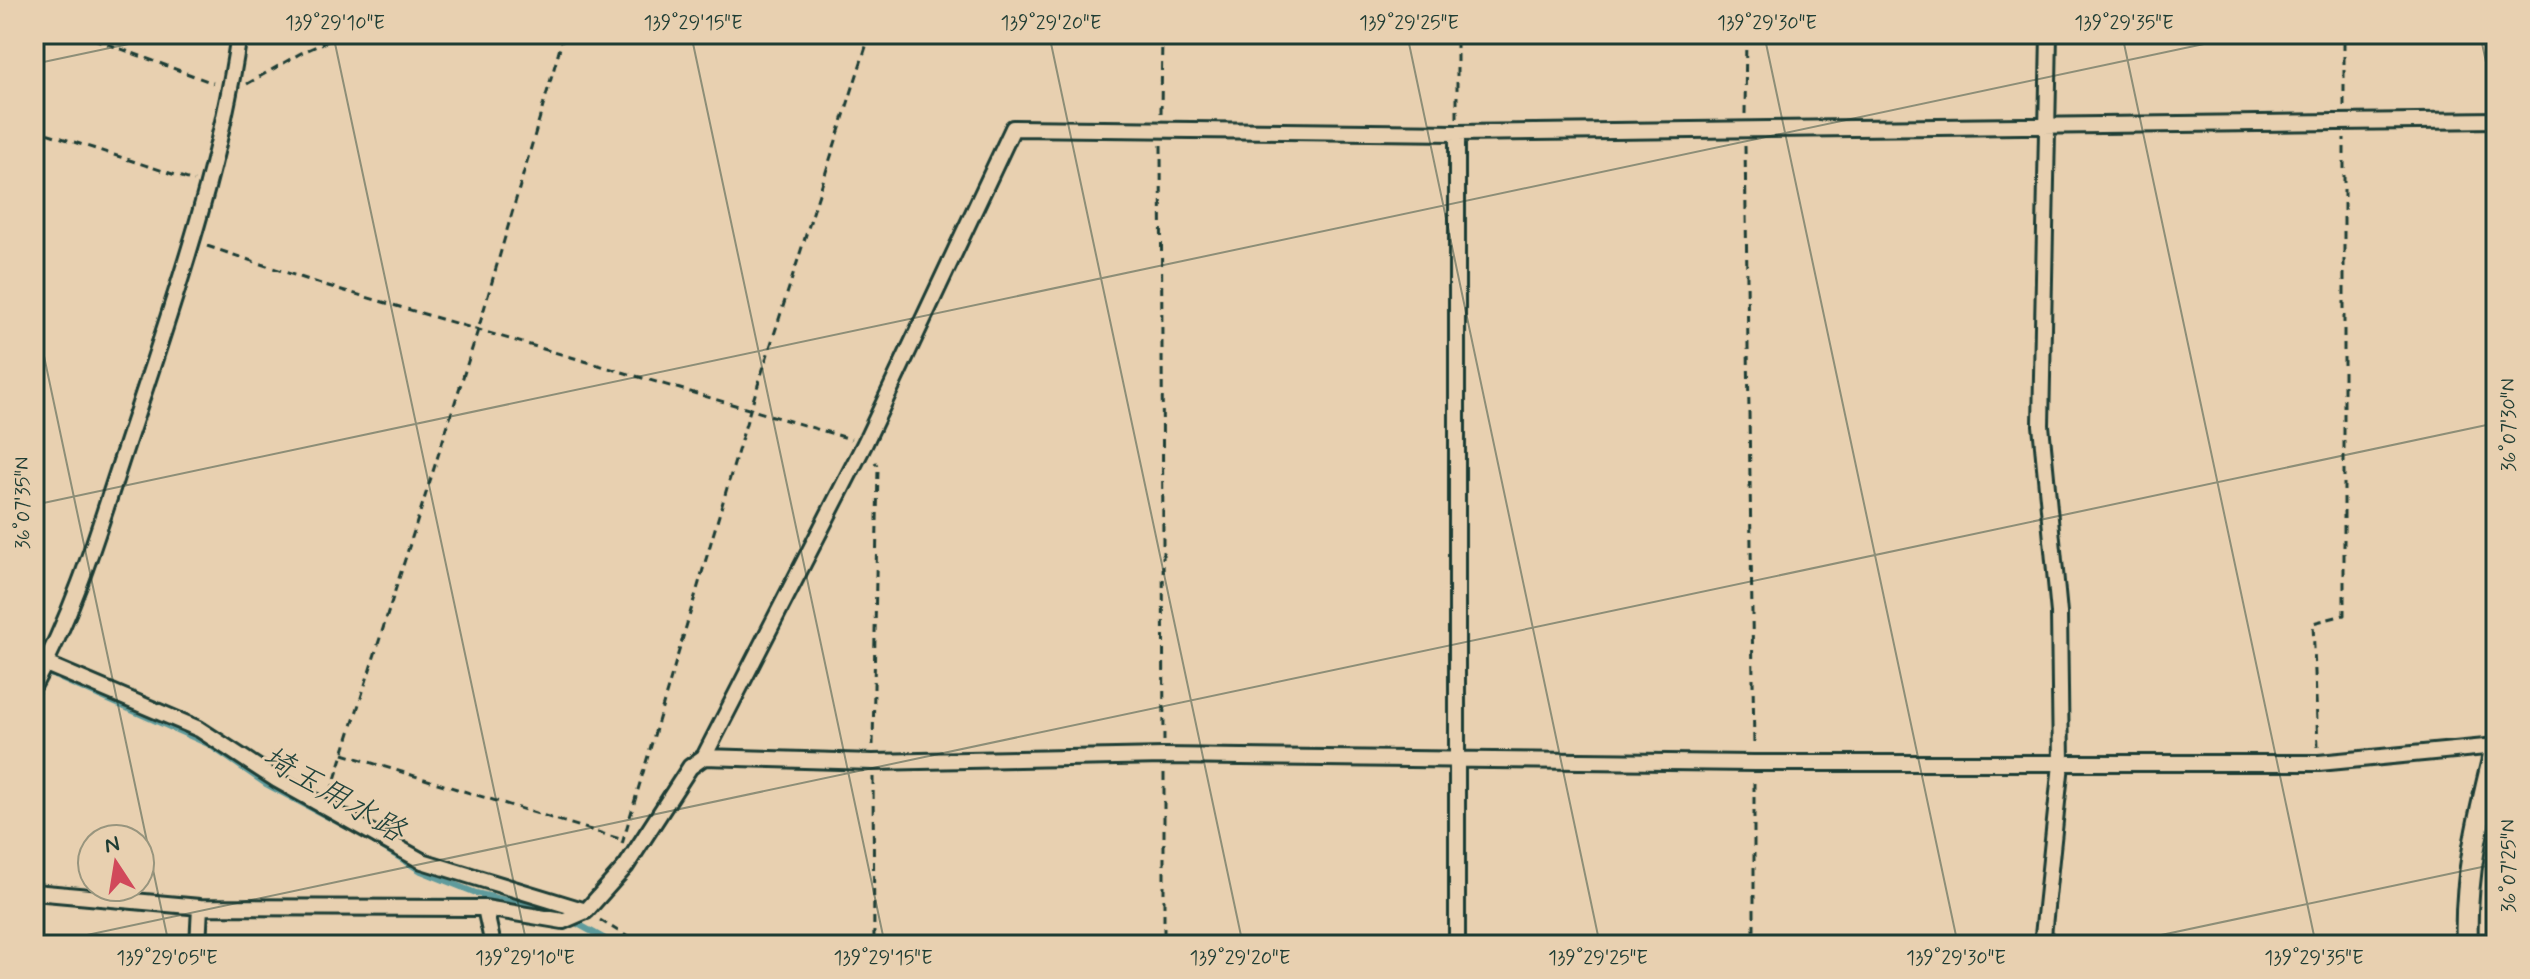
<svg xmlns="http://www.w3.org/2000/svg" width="2530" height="979" font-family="Mynerve,'Klee One',sans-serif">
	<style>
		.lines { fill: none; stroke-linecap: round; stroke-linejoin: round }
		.stream { stroke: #5e9b9c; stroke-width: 6 }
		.street-casing { stroke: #1f3d34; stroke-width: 20 }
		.secondary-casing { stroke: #1f3d34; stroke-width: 26 }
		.path { stroke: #1f3d34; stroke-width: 3; stroke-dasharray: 8 6; stroke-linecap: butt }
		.street { stroke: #e8d0b0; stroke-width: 14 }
		.secondary { stroke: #e8d0b0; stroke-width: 20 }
		.ticks { fill: none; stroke: #1f3d34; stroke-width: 2; stroke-opacity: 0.45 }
		.labels { text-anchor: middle; stroke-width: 6; stroke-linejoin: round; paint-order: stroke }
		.water-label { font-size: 32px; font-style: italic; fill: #24453d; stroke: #e8d0b0 }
		.neatline { fill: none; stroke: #1f3d34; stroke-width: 3 }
		.ticks-label { font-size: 20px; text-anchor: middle; fill: #1f3d34 }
	</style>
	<rect width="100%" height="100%" fill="#e8d0b0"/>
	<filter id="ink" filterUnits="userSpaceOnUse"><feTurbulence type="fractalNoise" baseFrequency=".0125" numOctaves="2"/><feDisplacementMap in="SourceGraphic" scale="16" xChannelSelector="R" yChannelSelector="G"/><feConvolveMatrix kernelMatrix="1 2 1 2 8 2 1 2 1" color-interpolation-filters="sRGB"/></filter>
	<g filter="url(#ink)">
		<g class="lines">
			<path class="stream" d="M200,34l44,4 3,-4
				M34,667l174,77 58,40 81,43
				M374,842l47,29 55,22 80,19 60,33"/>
			<g class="street-casing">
				<path id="street" d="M46,664l153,65 78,51 145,81 164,50 40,-45 64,-99 14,-10 161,-314 148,-315 444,5
					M34,685c45,-82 69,-171 99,-260 42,-128 87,-256 106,-391
					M704,757l169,5 291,-6 590,7h565l177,-17
					M34,892l166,15 285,1 78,13 23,-10
					M485,908l8,37
					M198,945l2,-38
					M1457,945v-812l1039,-13
					M2042,945l19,-181 -2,-151 -18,-188 8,-391"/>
			</g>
			<g class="secondary-casing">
				<path id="secondary" d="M2467,945c-3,-69 13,-132 29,-198"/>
			</g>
			<path class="path" d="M81,34l132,49
				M247,84l54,-31 43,-19
				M2344,106v-72
				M1161,113l1,-79
				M1745,114l1,-80
				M1457,118v-84
				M34,129l160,52
				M1161,145l3,596
				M1745,146l9,600
				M207,246l111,37 533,156
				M873,745l5,-278 -3,-5
				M2318,747l-5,-124 31,-8v-477
				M343,754l277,85
				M1164,773v172
				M873,777l1,168
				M331,792l147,-462 86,-296
				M622,844l128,-434 120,-376
				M600,920l41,25
				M1754,945v-167"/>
			<use href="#street" class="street"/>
			<use href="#secondary" class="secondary"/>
		</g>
	</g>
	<path class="ticks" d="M333,34l194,911M691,34l194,911M1049,34l194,911M1407,34l193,911M1764,34l194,911M2122,34l194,911M2480,34l16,75M34,64l142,-30M34,309l135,636M34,505l2217,-471M40,945l2456,-522M2114,945l382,-81"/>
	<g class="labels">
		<g class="water-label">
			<text transform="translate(334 793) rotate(30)" y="11">埼玉用水路</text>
		</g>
	</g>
	<rect width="2530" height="979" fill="none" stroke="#e8d0b0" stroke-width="88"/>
	<g transform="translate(116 863) rotate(348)"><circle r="38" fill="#e8d0b0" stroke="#98957e" stroke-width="2"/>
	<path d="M0-6L14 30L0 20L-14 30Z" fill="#d1495b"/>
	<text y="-12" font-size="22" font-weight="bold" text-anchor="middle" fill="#1f3d34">N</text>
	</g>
	<rect x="44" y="44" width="2442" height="891" class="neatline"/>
	<g class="ticks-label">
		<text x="335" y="29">139°29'10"E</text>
		<text x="693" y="29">139°29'15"E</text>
		<text x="1051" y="29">139°29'20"E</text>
		<text x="1409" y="29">139°29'25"E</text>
		<text x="1767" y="29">139°29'30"E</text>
		<text x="2124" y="29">139°29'35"E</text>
		<text transform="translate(2508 425) rotate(-90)" y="7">36°07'30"N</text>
		<text transform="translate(22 503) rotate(-90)" y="7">36°07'35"N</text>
		<text transform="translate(2508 866) rotate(-90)" y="7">36°07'25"N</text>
		<text x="167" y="964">139°29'05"E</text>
		<text x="525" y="964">139°29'10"E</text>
		<text x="883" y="964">139°29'15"E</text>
		<text x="1240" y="964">139°29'20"E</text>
		<text x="1598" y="964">139°29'25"E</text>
		<text x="1956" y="964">139°29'30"E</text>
		<text x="2314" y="964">139°29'35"E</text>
	</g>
</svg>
